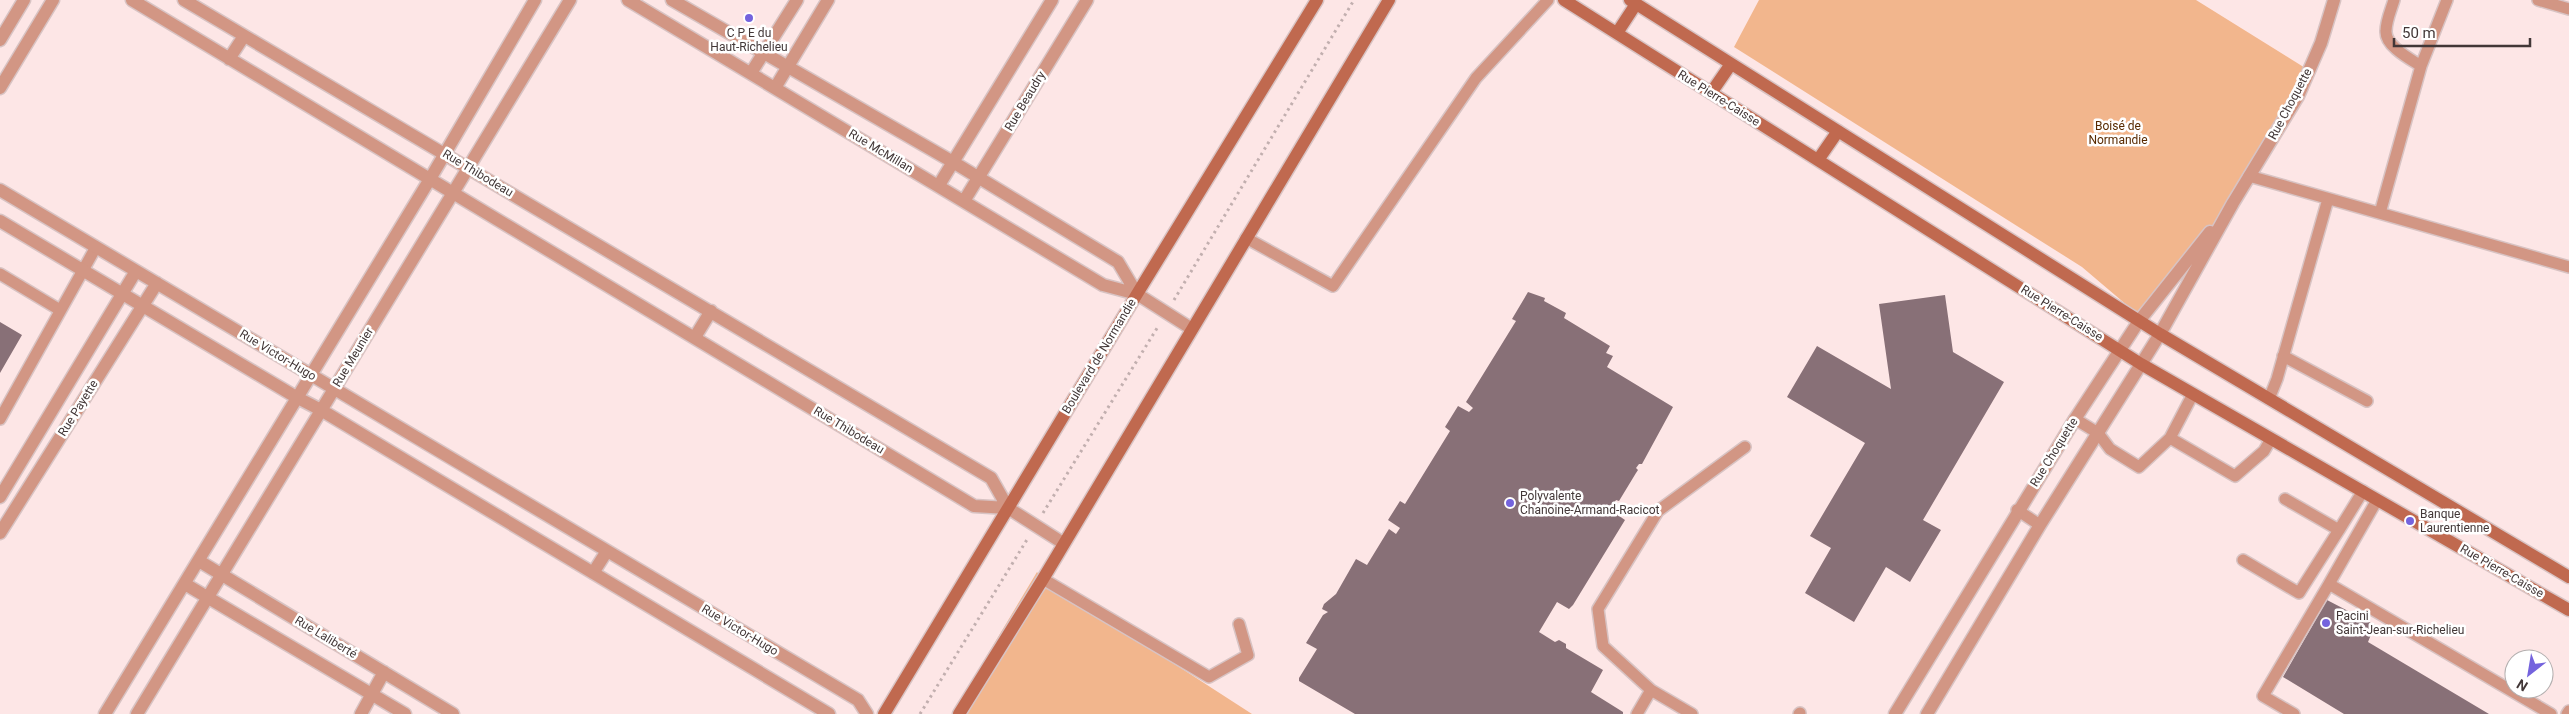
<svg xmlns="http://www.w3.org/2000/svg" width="2569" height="714" font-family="Roboto,sans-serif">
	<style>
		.green { fill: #f2b68d }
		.building { fill: #887077 }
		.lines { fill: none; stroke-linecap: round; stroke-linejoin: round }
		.lane-casing { stroke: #d8c3c3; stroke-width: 14 }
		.street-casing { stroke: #d8c3c3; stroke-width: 15 }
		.secondary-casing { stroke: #d8c3c3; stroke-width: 15 }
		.path { stroke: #c2afaf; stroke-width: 3; stroke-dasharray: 2.5 4; stroke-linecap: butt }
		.lane { stroke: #d29684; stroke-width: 11 }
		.street { stroke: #d29684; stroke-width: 12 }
		.secondary { stroke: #c0694f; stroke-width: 12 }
		.poi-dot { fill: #7463dd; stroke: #fff; stroke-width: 2 }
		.labels { text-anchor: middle; stroke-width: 5; stroke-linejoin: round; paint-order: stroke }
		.poi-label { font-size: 12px; fill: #423737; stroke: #fff; text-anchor: start }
		.street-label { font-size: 12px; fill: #423737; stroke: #fff }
		.park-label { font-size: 12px; fill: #582a00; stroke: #fff }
	</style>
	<rect width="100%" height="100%" fill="#fde6e6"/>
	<path class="green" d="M1759,0h437l114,71 -92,156 -76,91 -60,-51 -348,-220z
		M1037,572l6,7 209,135h-300z"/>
	<path class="building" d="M1528,292l17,6 -1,3 22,12 -2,5 46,28 -4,7 7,3 -6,11 66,40 -31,57h-3l-3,4 2,2 -2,3 -17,28 -3,-1 -3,5 2,2 -3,4 13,9 -52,85 -4,4 -12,-7 -18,30 16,10 4,-2 7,4v4l37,22 -12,22 32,20v2h-268l-56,-33v-3l18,-29 -11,-6 17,-28 5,-3 -6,-3 2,-5 12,-10 20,-35 11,6 22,-36 7,5 4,-6 -12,-8 12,-19 5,3 45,-73 -5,-4 13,-21 11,6 4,-4 -7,-6 50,-81 -4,-2z
		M1945,295l8,57 51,30 -81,138 18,10 -31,52 -24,-15 -32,55 -49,-29 26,-45 -21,-12 55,-93 -78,-46 30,-51 74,43 -12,-85z
		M0,322l22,13 -22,38z
		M2327,600l48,25 -7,17 121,72h-145l-61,-37z"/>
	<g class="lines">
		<g class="lane-casing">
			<path id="lane" d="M2394,0c-3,10 -8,21 -8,31 -1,15 24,28 35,35
				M2538,0l31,9
				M2249,176l320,91
				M2380,213l41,-147 26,-66
				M1246,238l87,48 143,-208 72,-78
				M0,274l60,36
				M2283,356l84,45
				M2269,399l8,-20 51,-180
				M0,419l96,-172
				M2075,419l23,14 12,16 29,18 31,-29 23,-44
				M2170,438l65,38 29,-25 7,-12
				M2285,499l54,31 24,-39
				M2377,500l-48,84 222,130
				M2017,510l23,15
				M2243,560l56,33 40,-63
				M1043,579l166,98 39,-22 -9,-31
				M1651,690l41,24
				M1637,714l14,-24 -48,-44 -5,-37 60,-98 87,-64
				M1799,714l1,-1
				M2294,714l-31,-18 66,-112
				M2567,714l2,-3"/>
		</g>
		<g class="street-casing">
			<path id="street" d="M132,0l842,506 34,2
				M184,0l807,478 17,30 55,35
				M628,0l475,285 34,9 55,35
				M672,0l281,162 165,100 19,32
				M0,40l24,-40
				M229,59l15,-23
				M751,73l46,-73
				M0,88l53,-88
				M775,88l53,-88
				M939,185l113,-185
				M0,190l858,510 9,14
				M964,201l123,-201
				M0,221l296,176 25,13 508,304
				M695,337l16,-26
				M0,497l136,-226
				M0,533l157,-250
				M199,561l254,153
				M593,573l14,-22
				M185,584l220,130
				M105,714l325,-535 105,-179
				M137,714l433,-714
				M361,714l23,-42
				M1895,714l180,-295 64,-98 71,-89
				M1927,714l113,-189 120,-191 73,-131 65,-107 23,-53 13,-43"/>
		</g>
		<g class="secondary-casing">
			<path id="secondary" d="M1564,0l577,364 428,246
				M1630,0l530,334 409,243
				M1617,33l19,-29
				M1711,93l20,-29
				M1818,160l20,-29
				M884,714l253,-420 180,-294
				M959,714l84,-135 346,-579"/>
		</g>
		<path class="path" d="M1174,300l180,-300
			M1043,513l116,-188
			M920,714l108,-176"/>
		<use href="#lane" class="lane"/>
		<use href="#street" class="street"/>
		<use href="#secondary" class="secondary"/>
	</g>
	<g class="poi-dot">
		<circle cx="749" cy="18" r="5"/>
		<circle cx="1510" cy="503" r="5"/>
		<circle cx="2410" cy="521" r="5"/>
		<circle cx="2326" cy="623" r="5"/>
	</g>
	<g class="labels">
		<g class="poi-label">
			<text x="749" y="37" text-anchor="middle">C P E du<tspan x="749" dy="14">Haut-Richelieu</tspan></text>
			<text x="1520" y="500">Polyvalente<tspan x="1520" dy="14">Chanoine-Armand-Racicot</tspan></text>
			<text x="2420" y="518">Banque<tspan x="2420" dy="14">Laurentienne</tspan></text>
			<text x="2336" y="620">Pacini<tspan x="2336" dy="14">Saint-Jean-sur-Richelieu</tspan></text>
		</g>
		<g class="street-label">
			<text transform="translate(1719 98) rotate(32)" y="4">Rue Pierre-Caisse</text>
			<text transform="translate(1025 101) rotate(-59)" y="4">Rue Beaudry</text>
			<text transform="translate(2290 104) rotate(-62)" y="4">Rue Choquette</text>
			<text transform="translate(881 151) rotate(31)" y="4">Rue McMillan</text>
			<text transform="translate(478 173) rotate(31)" y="4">Rue Thibodeau</text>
			<text transform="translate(2062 313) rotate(32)" y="4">Rue Pierre-Caisse</text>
			<text transform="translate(278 355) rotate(31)" y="4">Rue Victor-Hugo</text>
			<text transform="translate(1099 356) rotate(-59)" y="4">Boulevard de Normandie</text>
			<text transform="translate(353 357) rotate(-59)" y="4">Rue Meunier</text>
			<text transform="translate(78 408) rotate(-58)" y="4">Rue Payette</text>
			<text transform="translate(849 430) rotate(31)" y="4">Rue Thibodeau</text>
			<text transform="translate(2054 452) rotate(-58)" y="4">Rue Choquette</text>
			<text transform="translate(2502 571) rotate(30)" y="4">Rue Pierre-Caisse</text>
			<text transform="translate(740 630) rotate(31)" y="4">Rue Victor-Hugo</text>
			<text transform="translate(326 637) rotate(31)" y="4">Rue Laliberté</text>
		</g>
		<g class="park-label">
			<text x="2118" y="130">Boisé de<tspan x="2118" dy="14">Normandie</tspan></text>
		</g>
	</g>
	<g transform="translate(2529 674) rotate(211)"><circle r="24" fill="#ffffff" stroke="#b3afaf"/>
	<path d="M0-4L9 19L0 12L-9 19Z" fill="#7463dd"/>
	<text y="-8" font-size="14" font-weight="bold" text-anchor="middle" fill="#423737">N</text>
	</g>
	<path d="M2394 38v8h136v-8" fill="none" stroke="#423737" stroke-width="2.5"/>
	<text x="2402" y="38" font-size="15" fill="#423737" stroke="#ffffff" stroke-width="4" paint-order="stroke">50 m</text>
</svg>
